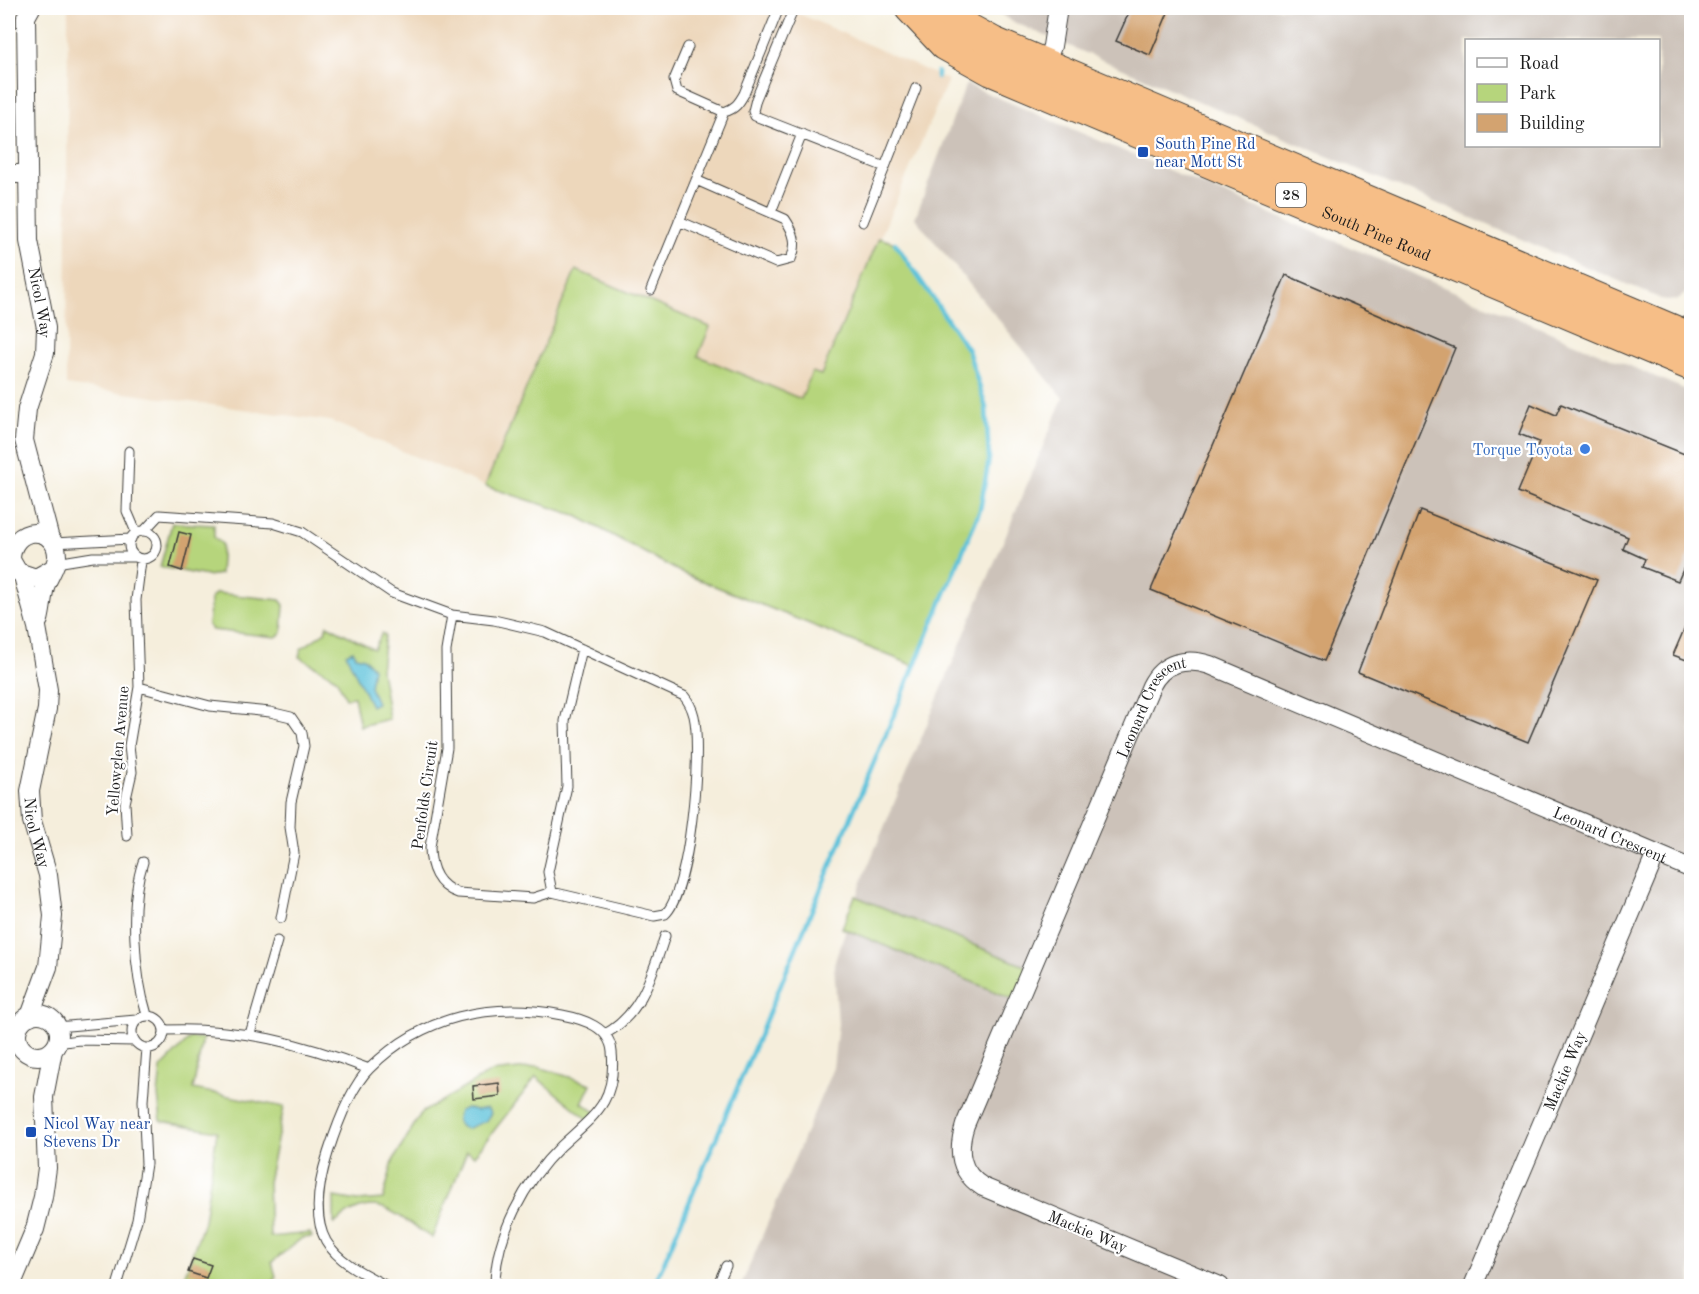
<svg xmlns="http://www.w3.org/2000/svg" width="1699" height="1294" font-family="'Old Standard TT',serif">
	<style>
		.built { fill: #edd7bb }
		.industrial { fill: #ccc2b9; fill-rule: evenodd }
		.green { fill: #b6d57c; stroke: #69784c; stroke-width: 1.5 }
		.water { fill: #5dc2db; stroke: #3c6f7c; stroke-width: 1.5 }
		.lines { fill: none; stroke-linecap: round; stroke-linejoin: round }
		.stream { stroke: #5dc2db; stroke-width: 4.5 }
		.building { fill: #d3a370 }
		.service-casing { stroke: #3d3c39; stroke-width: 11 }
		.minor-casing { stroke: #3d3c39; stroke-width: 20 }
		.trunk-casing { stroke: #3d3c39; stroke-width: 32 }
		.service { stroke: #fff; stroke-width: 9 }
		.minor { stroke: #fff; stroke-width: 18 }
		.trunk { stroke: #f6be87; stroke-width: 30 }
		.transit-dot { fill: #1a4fb4; stroke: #fff; stroke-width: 2 }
		.shop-dot { fill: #3f7fe0; stroke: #fff; stroke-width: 2 }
		.labels { text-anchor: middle; stroke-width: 4.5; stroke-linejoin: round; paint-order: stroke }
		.shield { fill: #fff; stroke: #606060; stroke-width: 1.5 }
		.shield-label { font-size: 15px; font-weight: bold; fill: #1c1c1c }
		.transit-label { font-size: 16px; fill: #164399; stroke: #fff; text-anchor: start }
		.street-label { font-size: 16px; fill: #1c1c1c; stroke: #fff }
		.shop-label { font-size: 16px; fill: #366cbe; stroke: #fff; text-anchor: end }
	</style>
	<rect width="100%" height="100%" fill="#fff"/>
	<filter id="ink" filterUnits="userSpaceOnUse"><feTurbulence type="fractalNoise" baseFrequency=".0167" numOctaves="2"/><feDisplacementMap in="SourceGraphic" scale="12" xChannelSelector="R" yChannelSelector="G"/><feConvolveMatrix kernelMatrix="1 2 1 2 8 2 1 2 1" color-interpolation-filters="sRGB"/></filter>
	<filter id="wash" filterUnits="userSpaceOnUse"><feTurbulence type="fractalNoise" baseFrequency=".008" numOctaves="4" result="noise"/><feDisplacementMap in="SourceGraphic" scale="24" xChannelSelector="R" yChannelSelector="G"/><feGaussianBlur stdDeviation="1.35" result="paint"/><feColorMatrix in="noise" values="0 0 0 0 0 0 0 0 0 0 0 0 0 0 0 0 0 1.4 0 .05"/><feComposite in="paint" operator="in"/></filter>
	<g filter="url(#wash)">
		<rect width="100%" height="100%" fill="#f5eedc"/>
		<path class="built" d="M68,8h718l162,72 -127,295 -9,-3 -11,27 -104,-43 12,-29 -133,-57 -91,216 -155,-65 -264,-36z"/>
		<path class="industrial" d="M993,8h698v280l-13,12 -12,1 -655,-280zM1466,40h192v106h-192z
			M966,84l725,308v894h-950l92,-218 5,-44 -4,-60 31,-91 198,-475 -148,-180z"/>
		<path class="green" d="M879,238l16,5 73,107 18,58 3,51 -9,51 -65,156 -233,-93 -107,-58 -90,-29 91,-216 134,57 -12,29 103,43 11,-27 9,3z
			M172,523l42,2v12l8,7 -2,30 -13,2 -47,-9z
			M216,593l64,7 4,5 -2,28 -6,4 -64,-7 -4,-5 3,-27z
			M327,625l47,24 8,-16 3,2 -4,35 8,49 -29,7 -6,-29 -8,1 -10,-20 -37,-21 2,-8 24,-17z
			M855,896l177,73 -14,32 -176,-73z
			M190,1038h13l-10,51 91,18 -16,75 2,55 40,-4 2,4 -10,1 -30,24 4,15 -5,9h-68l-19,-9 20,-56 13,-90 -56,-10 -3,-26 3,-27z
			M538,1067l53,17 -9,19 15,10 -7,8 -54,-44 -62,79 -7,-5 -35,87c-40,-25 -56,-50 -98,-14v-27l24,4 25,-2 10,-38 28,-48 70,-41z"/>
		<path class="water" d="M353,651l3,5 8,2 9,10 -3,19 7,16 -6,3 -25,-52z
			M466,1108l11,2 10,-2 4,5 -5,8 -20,8c-9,-3 -11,-11 -7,-18z"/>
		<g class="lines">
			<path class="stream" d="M966,8h1
				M937,72v5
				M654,1286l326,-776 9,-51 -3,-51 -18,-58 -73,-107"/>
		</g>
		<g id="blocks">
			<path class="building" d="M1131,8h39l-20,47 -34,-14z
				M1286,275l169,73 -131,313 -173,-71z
				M1531,404l25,11 5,-11 131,53v92l-14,32 -36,-14 3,-8 -22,-10 5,-12 -110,-45 21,-50 -20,-8z
				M1420,510l177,70 -69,162 -170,-70z
				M179,532l12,3 -9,36 -12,-4z
				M1692,611v51l-19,-7z
				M499,1083l1,13 -26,3 -1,-13z
				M193,1259l18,6 -5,13 -18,-6z"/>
		</g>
	</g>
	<g filter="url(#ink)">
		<use href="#blocks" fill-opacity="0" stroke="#3d3c39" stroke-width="1.5"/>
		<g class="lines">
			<g class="service-casing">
				<path id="service" d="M794,8l-38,91 -3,12 2,5 130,51 31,-79
					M688,47l-14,33 3,11 47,21c11,-3 15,-9 20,-18l35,-86
					M771,212l31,-78
					M679,221l97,42 15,-4c7,-15 3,-27 -6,-40l-89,-39
					M863,222l22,-55
					M651,290l73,-178
					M129,451l-2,60 9,21
					M145,530l14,-15 114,8 29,9 90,61 60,22 42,5 51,12 139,64c5,6 8,12 10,20 8,34 -4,176 -29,198l-11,2 -102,-24 -19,6 -75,-5c-21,-7 -28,-26 -28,-46l17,-99 -1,-97 6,-36
					M129 545a14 14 0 1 1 28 0a14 14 0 1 1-28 0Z
					M53,543l78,-4
					M56,563l37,-6h40
					M139,687l71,19 60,6 21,5 11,16 2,13 -13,56 -1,25 4,26 -13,65
					M127,836l-2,-33 7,-31 -3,-26 10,-59 -3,-87 5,-39
					M143,862c-14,42 -9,111 4,153
					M552,892l-4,-20 19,-86 -2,-65 17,-72
					M132 1032a16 16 0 1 1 32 0a16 16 0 1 1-32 0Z
					M57,1027l79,-7
					M165,1030c72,-3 137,13 204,39
					M250,1034l27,-93
					M605,1034c37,-20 47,-60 60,-98
					M57,1043l22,-3 56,1
					M117,1286l20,-66 9,-56 -3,-63 4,-53
					M387,1286c-21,-11 -48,-23 -61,-45 -14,-25 -6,-63 2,-88 8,-25 23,-67 42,-85 52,-52 121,-67 192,-53 21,4 48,12 50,37 5,51 -19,64 -51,94 -36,35 -66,90 -66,140
					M717,1286l9,-20"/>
			</g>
			<g class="minor-casing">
				<g id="minor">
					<path id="s1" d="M31,8l-5,9 3,224 17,87 -1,25 -18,56 -3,31 26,99"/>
					<path d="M1043,73l9,-27 6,-38"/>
					<path d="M8,174h19"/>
					<path id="s2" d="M23,576l14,51 11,63 -1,19 -17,82 2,30 16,54 5,41 -5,51 -18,49"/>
					<path d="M39,620c3,-11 3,-22 6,-33 3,-10 12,-21 12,-31 0,-31 -46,-32 -46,4l7,12 18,6 16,-9"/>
					<circle cx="38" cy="1035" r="21"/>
					<path d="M11,1286l24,-57 8,-32 4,-29 -3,-71 9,-47"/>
					<path id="s3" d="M1220,1286l-237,-99c-24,-15 -26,-37 -18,-62l186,-439c12,-24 35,-29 59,-21l482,204"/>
					<path id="s4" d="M1473,1286l183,-432"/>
				</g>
			</g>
			<g class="trunk-casing">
				<g id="trunk">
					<path id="s5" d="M910,8l35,37 47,26 700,295"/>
					<path d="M943,8l19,17 31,17 699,296"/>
				</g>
			</g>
			<use href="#service" class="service"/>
			<use href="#minor" class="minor"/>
			<use href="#trunk" class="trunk"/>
		</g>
	</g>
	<g class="transit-dot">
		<rect x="1137" y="146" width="12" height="12" rx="3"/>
		<rect x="25" y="1126" width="12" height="12" rx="3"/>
	</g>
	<circle class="shop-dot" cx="1585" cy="449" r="6"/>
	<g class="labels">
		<rect class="shield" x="1276" y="183" width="30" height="24" rx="4.5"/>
		<g class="shield-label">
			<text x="1291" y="200">28</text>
		</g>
		<g class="transit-label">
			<text x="1155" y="149">South Pine Rd<tspan x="1155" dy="18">near Mott St</tspan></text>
			<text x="43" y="1129">Nicol Way near<tspan x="43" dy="18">Stevens Dr</tspan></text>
		</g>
		<g class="street-label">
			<text dy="6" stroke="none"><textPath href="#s5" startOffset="522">South Pine Road</textPath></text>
			<text dy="6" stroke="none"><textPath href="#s1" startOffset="297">Nicol Way</textPath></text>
			<text dy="6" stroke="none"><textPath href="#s3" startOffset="788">Leonard Crescent</textPath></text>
			<text transform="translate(117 751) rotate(-85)" y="6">Yellowglen Avenue</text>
			<text transform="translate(424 795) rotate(-82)" y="6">Penfolds Circuit</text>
			<text dy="6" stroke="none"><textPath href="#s2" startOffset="262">Nicol Way</textPath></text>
			<text dy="6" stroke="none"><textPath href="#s3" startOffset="1308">Leonard Crescent</textPath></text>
			<text dy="6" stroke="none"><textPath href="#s4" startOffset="234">Mackie Way</textPath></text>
			<text transform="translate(1088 1231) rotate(23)" y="6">Mackie Way</text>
		</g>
		<g class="shop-label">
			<text x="1573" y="455">Torque Toyota</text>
		</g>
	</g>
	<rect width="1699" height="1294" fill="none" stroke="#fff" stroke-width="30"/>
	<rect x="1465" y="39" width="195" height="108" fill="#ffffff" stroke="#a4a4a4" stroke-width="1.5"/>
	<rect x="1477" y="58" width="30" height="9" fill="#ffffff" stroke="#a4a4a4" stroke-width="1.5"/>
	<text x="1519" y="69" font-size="18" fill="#1c1c1c">Road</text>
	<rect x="1477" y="84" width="30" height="18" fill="#b6d57c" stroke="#a4a4a4" stroke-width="1.5"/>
	<text x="1519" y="99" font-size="18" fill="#1c1c1c">Park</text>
	<rect x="1477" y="114" width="30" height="18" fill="#d3a370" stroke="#a4a4a4" stroke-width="1.5"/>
	<text x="1519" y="129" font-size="18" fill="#1c1c1c">Building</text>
</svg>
